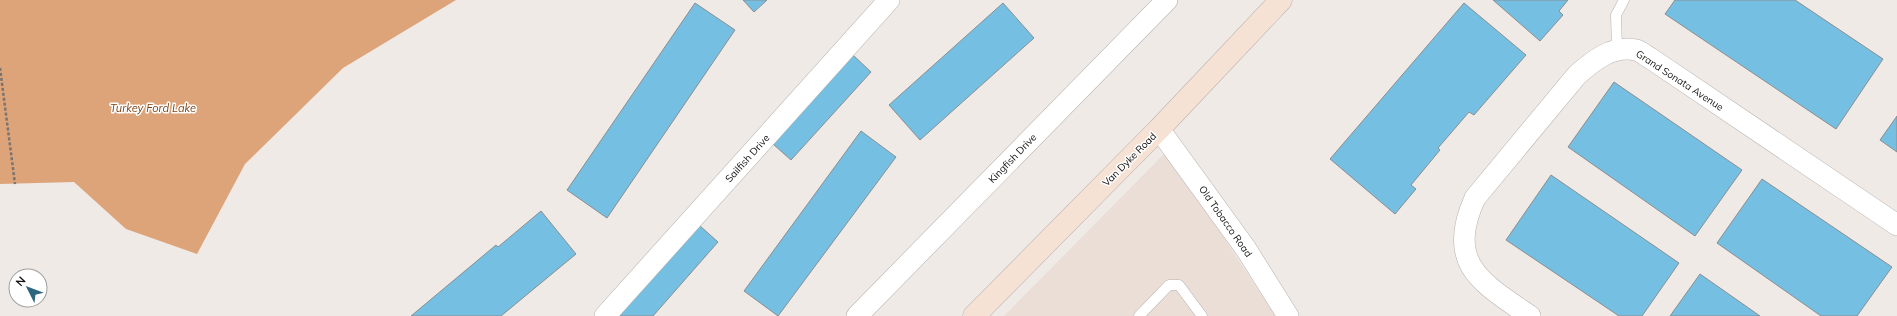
<svg xmlns="http://www.w3.org/2000/svg" width="1897" height="316" font-family="Mulish,sans-serif">
	<style>
		.built { fill: #eaded6 }
		.water { fill: #dda379 }
		.building { fill: #75c0e2; stroke: #898e91 }
		.lines { fill: none; stroke-linecap: round; stroke-linejoin: round }
		.service-casing { stroke: #b6b1ae; stroke-width: 11 }
		.minor-casing { stroke: #b6b1ae; stroke-width: 22 }
		.secondary-casing { stroke: #b6b1ae; stroke-width: 23 }
		.path { stroke: #777471; stroke-width: 2.5; stroke-dasharray: 3 2; stroke-linecap: butt }
		.service { stroke: #fff; stroke-width: 10 }
		.minor { stroke: #fff; stroke-width: 21 }
		.secondary { stroke: #f5e2d4; stroke-width: 22 }
		.labels { text-anchor: middle; stroke-width: 3; stroke-linejoin: round; paint-order: stroke }
		.street-label { font-size: 10px; fill: #141211; stroke: #fff }
		.water-label { font-size: 11px; font-style: italic; fill: #7b4414; stroke: #fff }
	</style>
	<rect width="100%" height="100%" fill="#efeae6"/>
	<path class="built" d="M1167,151l108,165h-271z"/>
	<path class="water" d="M0,0h456l-113,68 -98,96 -48,90 -71,-25 -52,-47 -74,2z"/>
	<path class="building" d="M743,0h24l-13,12z
		M1493,0h75l-9,11 4,4 -23,26z
		M1675,0h120l88,59 -47,70 -171,-115z
		M695,3l40,27 -128,188 -40,-28z
		M1003,3l31,35 -114,102 -31,-35z
		M1464,3l62,52 -52,60 -5,-3 -31,36 2,2 -29,35 5,4 -21,25 -65,-55z
		M853,55l18,17 -80,88 -18,-16z
		M1614,82l128,88 -47,66 -127,-89z
		M1897,116v36l-17,-12z
		M861,131l35,26 -118,159 -34,-25z
		M1551,175l128,88 -37,53h-23l-113,-76z
		M1762,179l130,88 -35,49h-36l-104,-73z
		M541,211l35,43 -75,62h-90l85,-71 2,2z
		M699,225l19,17 -65,74h-34z
		M1700,274l60,42h-90z"/>
	<g class="lines">
		<g class="service-casing">
			<path id="service" d="M1617,49l-1,-34 8,-15
				M1139,316l30,-31h10l23,31"/>
		</g>
		<g class="minor-casing">
			<path id="minor" d="M1159,129l87,120 42,67
				M605,316l284,-316
				M857,316l310,-316
				M1530,316c-48,-33 -85,-52 -55,-118l102,-123c16,-14 35,-30 59,-25 4,1 9,5 14,8l247,167"/>
		</g>
		<g class="secondary-casing">
			<path id="secondary" d="M974,316l185,-187 122,-129"/>
		</g>
		<path class="path" d="M0,68l15,116"/>
		<use href="#service" class="service"/>
		<use href="#minor" class="minor"/>
		<use href="#secondary" class="secondary"/>
	</g>
	<g class="labels">
		<g class="street-label">
			<text transform="translate(1680 80) rotate(33)" y="4">Grand Sonata Avenue</text>
			<text transform="translate(747 158) rotate(-48)" y="4">Sailfish Drive</text>
			<text transform="translate(1012 158) rotate(-46)" y="4">Kingfish Drive</text>
			<text transform="translate(1129 159) rotate(-45)" y="4">Van Dyke Road</text>
			<text transform="translate(1226 221) rotate(55)" y="4">Old Tobacco Road</text>
		</g>
		<g class="water-label">
			<text x="153" y="112">Turkey Ford Lake</text>
		</g>
	</g>
	<g transform="translate(28 288) rotate(312)"><circle r="19" fill="#ffffff" stroke="#a1a0a0"/>
	<path d="M0-3L7 15L0 10L-7 15Z" fill="#2c667f"/>
	<text y="-6" font-size="11" font-weight="bold" text-anchor="middle" fill="#141211">N</text>
	</g>
</svg>
